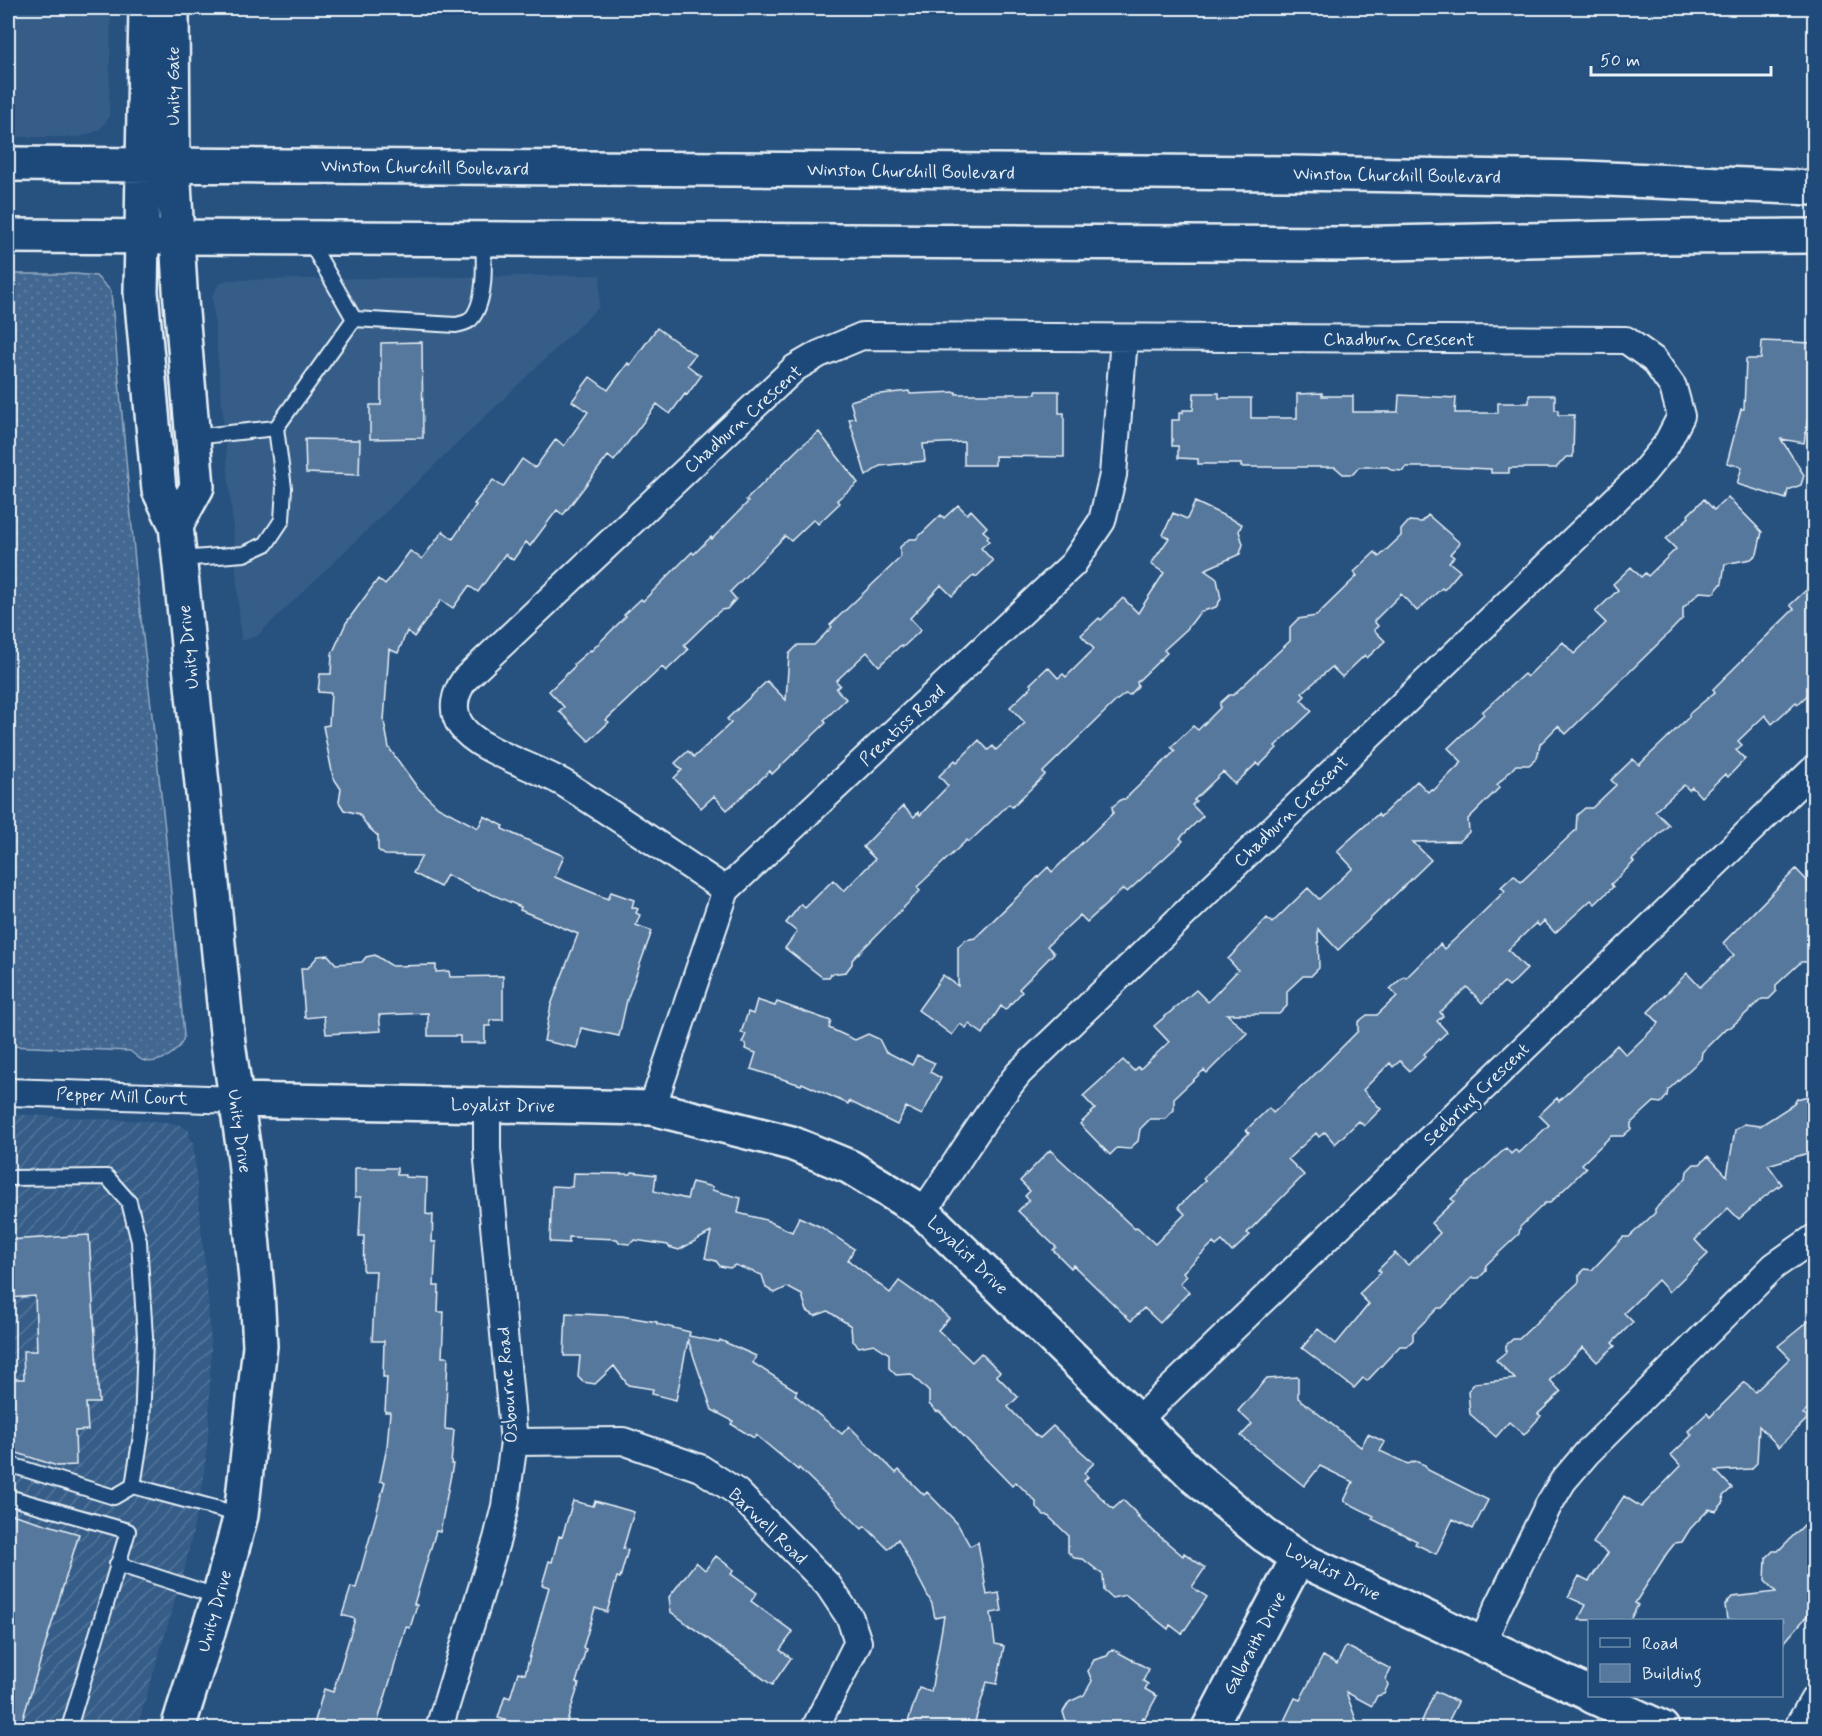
<svg xmlns="http://www.w3.org/2000/svg" width="1822" height="1736" font-family="Mynerve,sans-serif">
	<style>
		.built { fill: #355d88 }
		.industrial { fill: url(#industrial-furrows) }
		.grass { fill: url(#grass-dots); stroke: #96acc4; stroke-width: 1.5 }
		.building { fill: #57789d; stroke: #e8f1f8; stroke-width: 1.5 }
		.lines { fill: none; stroke-linecap: round; stroke-linejoin: round }
		.service-casing { stroke: #e8f1f8; stroke-width: 18 }
		.minor-casing { stroke: #e8f1f8; stroke-width: 30 }
		.tertiary-casing { stroke: #e8f1f8; stroke-width: 38 }
		.secondary-casing { stroke: #e8f1f8; stroke-width: 38 }
		.service { stroke: #1f4a7a; stroke-width: 14 }
		.minor { stroke: #1f4a7a; stroke-width: 26 }
		.tertiary { stroke: #1f4a7a; stroke-width: 33 }
		.secondary { stroke: #1f4a7a; stroke-width: 33 }
		.labels { text-anchor: middle; stroke-width: 5; stroke-linejoin: round; paint-order: stroke }
		.street-label { font-size: 18px; fill: #e8f1f8; stroke: #1f4a7a }
	</style>
	<defs>
		<pattern id="industrial-furrows" width="10" height="10" patternUnits="userSpaceOnUse" patternTransform="scale(1.5)"><rect width="10" height="10" fill="#355d88"/><path d="M-1 1l2-2M0 10L10 0M9 11l2-2" fill="none" stroke="#52759a"/></pattern>
		<pattern id="grass-dots" width="8" height="8" patternUnits="userSpaceOnUse" patternTransform="scale(1.5)"><rect width="8" height="8" fill="#436891"/><path d="M2 2h.1M6 6h.1" fill="none" stroke="#5e7ea1" stroke-width="1.8" stroke-linecap="round"/></pattern>
	</defs>
	<rect width="100%" height="100%" fill="#27517f"/>
	<filter id="ink" filterUnits="userSpaceOnUse"><feTurbulence type="fractalNoise" baseFrequency=".0167" numOctaves="2"/><feDisplacementMap in="SourceGraphic" scale="12" xChannelSelector="R" yChannelSelector="G"/><feConvolveMatrix kernelMatrix="1 2 1 2 8 2 1 2 1" color-interpolation-filters="sRGB"/></filter>
	<g filter="url(#ink)">
		<path class="built" d="M8,8h103l-2,110 -10,12 -19,7h-72z
			M601,275l-2,32 -342,329 -16,5 -7,-103 -22,-242 7,-12 5,-3 5,-1z"/>
		<path class="industrial" d="M8,1114l158,8 14,3 9,5 1,9 3,3 15,158 3,48 -2,79 -6,55 -17,82 -49,164h-129z"/>
		<path class="grass" d="M8,274h68l20,2 15,15 26,293 28,245 19,206c-1,16 -27,32 -42,25 -4,-2 -8,-6 -12,-9l-122,-5z"/>
		<path class="building" d="M657,328l38,27 -8,10 14,11 -14,19 -2,-1 -15,20 -13,-10 -43,57 -6,-5 -45,59 -6,-5 -27,36 -4,-4 -13,18 -8,-6 -27,38 -9,-6 -16,22 -12,-8 -27,37 -7,-6 -9,22 -9,-4 -5,72 5,27 28,39 21,20 40,21 6,-12 20,10 -2,3 62,27 -9,21 53,22 3,-7 23,8 -2,7 6,2 -2,4 4,2 -4,10 16,6 -25,69 -8,36 -38,-8 -4,20 -33,-7 7,-36 27,-71 -58,-24 1,-3 -41,-18 -1,2 -32,-16 -7,12 -27,-14 9,-17 -37,-1 -7,-5v-14l-10,-9 -9,-13 -15,-4 -5,-8 2,-13 -8,-12 -10,-51 6,-1 2,-32 -13,-1 2,-18h11l1,-20 14,-31 32,-44 7,6 25,-34 12,8 21,-28 10,8 23,-34 -2,-1 19,-24 10,7 19,-28 13,9 21,-29 8,7 24,-34 -16,-11 18,-24 18,13 20,-27 2,2z
			M1762,341l51,2 2,26 -11,74 -23,-4 23,36 -3,10 -13,5 -2,9 -49,-15 5,-17 -15,-4 14,-54h3l2,-50h15z
			M422,342l1,96 -53,1v-34h11v-62z
			M909,391l1,3 46,-2v2h80v-3h23v22h5v44l-69,-1v9h-31v-23l-41,2 2,17 -45,5 -14,10 -17,-57 6,-1 -5,-17 21,-6z
			M1194,393h25v5h32v20h46v-24l25,-1v3h31v16h45l1,-17 57,3 -1,15h43v-10h31v-8h26v15h3v5h16l-1,42h-7l-10,11h-47v5h-18v-4l-48,-2h-37l-3,4 -12,-1 -3,-3h-29l-6,7h-10l-8,-7h-94v-3h-43v-5l-20,-1v-12h-6v-26h7v-7h4v-3h10z
			M819,432l39,51 -21,17 3,3 -22,21 -4,-5 -23,22 -6,-5 -55,56 6,7 -9,10 -6,1 -8,7 -29,28 4,5 -22,21 -4,-4 -56,53 3,2 -20,19 -30,-30 5,-4 -15,-16 26,-25 -1,-2 16,-14 1,1 35,-35 -2,-1 17,-16 2,2 49,-49 2,2 17,-17 1,2 36,-37 -2,-2 54,-53z
			M305,439l55,1 -1,35 -53,-2z
			M1728,497l34,35 -5,22 -6,5 -26,5 -3,19 -8,10 -14,-1 -17,16v10l-18,19 -99,97 -8,-8 -18,18 -3,14 -8,7h-13l-19,20 3,2 -32,32 1,13 -9,9 -47,1 18,18 -93,90 -20,-21 1,39 -8,8h-8l-16,15v15l-8,8h-52l20,19 -40,40 -3,-3 -30,28v12l-9,9h-15l-10,10 -2,12 -9,8 -12,-1 -7,7 -30,-31 15,-15 -12,-13 40,-36 11,11 4,-4 2,2 29,-27 -15,-16 42,-36 12,12 30,-32 -10,-11 39,-41 5,5 36,-35 11,11 34,-31 -16,-17 41,-37 2,3 37,-36 11,11 3,-3 2,2 29,-29 -14,-14 36,-34 -2,-2 42,-38 3,3 36,-35 11,12 32,-31 -11,-11 23,-22 -5,-6 18,-17 10,10 4,-4 3,3 28,-27 -10,-10 23,-22 -1,-2 16,-16 10,11z
			M1195,502l47,22 -3,7 4,13 -3,10 -36,16 13,9 4,20 -5,8 -16,5 -13,17 -23,21 3,3 -30,29 1,4 -8,9 -5,-1 -9,7 -73,71 2,3 -33,32 -3,-3 -40,38 -2,-2 -50,47 3,4 -68,69v4l-6,8 -15,2 -2,3h-7l-37,-29 12,-16 -11,-9 15,-19 4,4 28,-28 11,11 31,-32 -12,-12 40,-41 11,11 4,-5 2,3 28,-29 -9,-10 16,-16 2,2 22,-22 9,10 5,-4 3,4 29,-27 -15,-16 22,-21 -2,-2 18,-17 10,11 5,-4 3,3 28,-28 -13,-14 18,-17 2,2 22,-22 15,15 26,-40 -13,-9 18,-26 -6,-3 10,-22 14,6z
			M958,505l9,9 4,-4 16,17 -4,4 6,5 -2,2 2,3 -8,7 12,13 -17,16 -2,-2 -22,21 -11,-11 -31,33 11,12 -18,17 -2,-2 -22,21 -12,-14 -31,29 4,4 -4,4 10,10 -22,21 2,3 -54,51 -2,-3 -43,39 -13,-14 -13,12 -27,-30 8,-8 -7,-7 13,-12 6,6 37,-34 -4,-4 40,-38 19,19 3,-46 9,-9h16l18,-18 -2,-2 70,-67v-11l9,-8h7l25,-24 3,3z
			M1428,515l32,28 -10,11 4,3 -5,5 11,9 -16,19 -2,-2 -25,23 -16,-17 -27,27 4,5 -4,4 11,11 -18,17 -2,-3 -23,22 -10,-10 -30,26 3,3 -4,4 11,11 -37,35 2,2 -18,18 -2,-3 -22,21 -12,-12 -29,28 2,1 -4,4 11,11 -23,22 3,3 -56,51 -4,-3 -36,33 -7,-7 -33,31 7,7 -35,36 3,3 -17,18 -4,-4 -18,28 -14,-10 -3,4 -6,-4 -8,11 -34,-25 25,-35 15,11v-39l7,-7 10,-2 73,-71 4,5 61,-59 -1,-6 10,-8h3l50,-48 -4,-4 22,-21 5,4 22,-22v-5l9,-8h4l57,-54v-14l8,-8 18,-3 41,-40 -3,-4 21,-20 4,5 22,-21v-6l8,-9 13,1z
			M1815,582v106l-17,16 -2,-2 -24,22 -7,-9 -27,26 4,4 -6,5 9,9 -17,18 -3,-3 -24,23 -9,-10 -3,3 -5,-5 -29,26 14,14 -37,35 2,2 -23,22 2,3 -18,17 -4,-4 -36,33 -11,-12 -5,5 -3,-3 -28,27 19,19 -18,18 -5,-5 -22,21 -15,-16 -27,25 3,4 -6,5 10,11 -23,22 2,2 -16,15 -10,-10 -7,6 -3,-4 -27,27 18,19 -17,17 -5,-5 -24,23 -10,-12 -6,5 -3,-4 -28,26 16,16 -57,58 3,2 -18,17 -10,-11 -6,5 -3,-3 -30,29 4,4 -7,7 9,9 -29,31 -16,-15 -13,13 -58,-56 -2,3 -18,-18 3,-3 -38,-36 11,-11 -4,-4 5,-5 -10,-10 30,-31 85,79 2,-2 18,17 30,-30 -7,-7 27,-26 -2,-3 46,-45 -3,-3 23,-22 4,5 36,-33 49,-49v-9l9,-7h10l20,-19 -7,-7 14,-13 2,2 34,-34 4,5 10,-9 51,-49 -4,-4 13,-12 7,7 55,-52 1,-15 8,-7h7l24,-23 -5,-5 22,-21 6,6 50,-48v-3l26,-22 -2,-3 81,-80 -4,-4z
			M1796,869l19,20v51l-3,17 -6,5h-5l-25,23v7l-7,7h-7l-31,28 -5,1 -24,24 -1,7 -33,31 -1,6 -6,7 -7,-1 -23,21v6l-8,7h-12l-29,28 4,4 -36,35h-5l-25,24 -1,7 -33,31v6l-7,7h-7l-30,30h-4l-25,25v7l-6,6h-7l-33,35 -4,-3 -9,10 -52,-40 16,-19 18,15 33,-40 -10,-10 22,-22 -3,-2 17,-17 13,12 32,-32 -9,-10 23,-22 -3,-2 18,-17 37,-34 5,6 4,-4 4,3 30,-28 -10,-10 18,-17 2,3 58,-56 9,10 33,-32 -11,-11 39,-39 13,14 34,-32 -11,-12z
			M328,955l8,9 26,-2 4,-5 9,-2 17,11 44,-1v7l13,-1 1,6 53,-1v44h-13v6h-5v17h-25v-7h-32v-23l-49,2 2,16 -55,3 -2,-18 -19,2 -4,-50h7l10,-12z
			M757,1000l18,6 2,-4 54,19 -2,7 26,12 13,-6 11,5 6,12 27,14 5,-10 18,8 -5,9 11,6 -19,37 -16,-8 -9,18 -48,-24 -1,3 -46,-21 -1,2 -50,-16 5,-16 -11,-4 1,-5 -4,-1 4,-9 -5,-1 7,-21 5,2z
			M1815,1094v57l-47,14 14,19 -18,13 -25,22 -11,-11 -33,32 13,14 -39,38 -11,-12 -34,33 9,9 -21,21 3,3 -18,16 -14,-15 -33,33 11,12 -23,22 3,2 -17,19 -15,-13 -13,15 -26,-23 -2,-23 7,-8 40,-4 -19,-19 10,-8v-7l7,-6h6l26,-25 34,-32v-7l6,-6 7,1 31,-33h6l26,-24v-4l31,-31 1,-7 7,-7h6l8,-8 19,20 8,-46 9,-6 16,2 34,-22 3,-5z
			M355,1168h42v7h8v2l22,1 -1,36 7,1 -1,27h4l-2,44h5l-1,26h6l-2,45h6l-3,72 9,1 -3,34h2l-13,68 -4,-1 -22,73 3,1 -7,23 -4,-1 -30,101h-63l11,-39 9,3 22,-73 -13,-4 9,-28 5,1 29,-106 -5,-1 7,-34 3,-35h-5l2,-35h-4l1,-36h-12l4,-70h-13l1,-35h-5l2,-39h-6z
			M632,1172l24,3 -2,16 33,8 5,-17 21,5 -1,3 29,8 -3,15 28,7 26,12 7,-15 22,10 33,22 -6,11 42,33 9,-12 31,22 1,-1 18,16 -11,12 34,32 9,-9 19,19 -4,3 22,22 -10,10 27,28 5,3 13,-12 41,37 -10,10 4,4 -4,4 29,28 10,-9 16,16 -2,1 46,39 1,-3 21,15 -13,19 15,10 -25,37 -12,-9 -2,4 -42,-34 -14,3 -8,-7 -1,-16 -20,-16 -9,-1 -6,-6v-17l-21,-20h-3l-8,-8v-5l-20,-20 -4,4 -72,-74 -4,-1 -7,-7v-12l-18,-18 -15,1 -7,-7v-14l-15,-10 -15,3 -7,-7 -1,-14 -23,-15 -13,5 -8,-5 -5,-16 -15,-8 -12,6 -9,-5 -4,-13 -27,-10 -5,3 -10,-2 -4,-5 -11,-3 6,-26 -32,18 -10,-3 -1,-2 -33,-5 -6,4 -9,-1 -3,-4 -48,-2v6l-19,-1 2,-56 20,1 1,-14 58,1z
			M89,1235l10,168h-13l2,27 -13,1 1,34 -19,1 -43,-14 -5,-73h15l-1,-28h14l-2,-55 -27,2v-58z
			M566,1313l56,3 35,6v2l33,8 -1,4 30,6 1,-2 36,16 -3,7 44,28 -2,4 47,39 7,-8 47,47 3,-3 25,25 3,-3 30,31 13,23 8,-4 9,53 12,-2 3,18 -11,2 4,31 9,2 -7,38 -10,-2 -14,46h-67l13,-40 12,4 13,-76 -9,2 -3,-14 -34,-65 -10,10 -23,-23 -3,3 -63,-61 -1,2 -42,-35 -2,3 -23,-14 2,-3 -21,-11 -24,-70 -12,60 -24,-6 1,-5 -25,-4 -14,-19 -19,18 -12,-2 -5,-5 2,-21h-16z
			M1815,1316v87l-12,11 5,4 -29,29 -20,-21 -2,37 -6,6 -35,2 16,17 -9,8 1,6 -8,9 -7,-2 -19,20 -8,13 -7,1 -8,10 -32,50 3,2 -8,15h-52l8,-15 -18,-8 11,-21 10,5 19,-28 -15,-10 31,-47 17,11 40,-41 -10,-11 21,-20 -4,-4 19,-18 3,4 35,-35 10,10 35,-34 -12,-12z
			M1298,1377v21l63,49 7,-13 17,8 -5,9 28,13 7,-3 10,4 3,5 60,30 -15,29 -20,-10 -17,35 -21,-10 2,-3 -45,-22 2,-3 -30,-15 9,-19 -33,-16 -16,20 -63,-50 11,-12 -14,-13 28,-32z
			M573,1501l20,5 2,-5 39,11 -11,37 5,1 -8,28 -3,-1 -10,35 -12,-4 -12,40 3,1 -10,34 3,1 -14,44h-56l2,-6 -13,-4 7,-22 5,2 8,-26 7,2 24,-87 -7,-2 7,-24 3,1 7,-26 3,1z
			M8,1513l71,21 -59,194h-12z
			M1815,1514v93l-33,38v-25h-55l-2,-15 7,-8 44,-5 -11,-11 1,-23 7,-7h5z
			M716,1556l18,14 -3,4 26,19 -6,8 42,31 -13,18 11,8 -19,27 -101,-73 -2,-15 27,-35 9,8z
			M1346,1646l45,23 -5,10 2,6 -4,9 -7,2 -5,10 -26,-14 13,36h-61l-14,-7 11,-23 5,2 23,-44 14,8z
			M1112,1649l37,20 -6,12 5,3 -3,5 12,7 -12,22 -2,-1 -6,11h-69l-5,-16 6,-10 15,-7 8,-14 -4,-10 6,-11 13,-4z
			M1435,1691l23,11 -13,26h-26z"/>
		<g class="lines">
			<g class="service-casing">
				<path id="service" d="M354,319l102,6c5,-1 10,-2 14,-5 17,-17 14,-59 13,-81
					M193,437l83,-9
					M180,559l64,-5 22,-10 16,-24 2,-32 -8,-60 78,-109 -45,-79
					M8,1178l99,-1 22,25 10,39 6,96 -3,92 -9,57
					M8,1464l106,33 19,-11 108,29
					M8,1497l120,34 -59,197
					M117,1564l102,33"/>
			</g>
			<g class="minor-casing">
				<path id="minor" d="M726,890c-53,-35 -107,-72 -161,-106 -28,-17 -87,-33 -104,-58 -11,-16 -6,-33 4,-47l330,-311 24,-14 43,-18 764,4 28,20 19,27 8,29 -15,29 -23,28 -624,600c-35,43 -64,93 -96,139
					M8,1092l228,8
					M652,1108l74,-218 347,-326 29,-43 11,-46 11,-136
					M1138,1420l676,-651
					M514,1442l109,-1 77,27 37,24 91,93 22,33 8,24 -43,86
					M1482,1644l16,-37 50,-101 15,-25 24,-28 187,-187 40,-28
					M439,1728l58,-189 8,-33 9,-64 -27,-293v-45
					M1797,1728l17,-29"/>
			</g>
			<g class="tertiary-casing">
				<path id="tertiary" d="M172,8l1,156
					M143,164l3,-156
					M142,237l-1,55 18,198 17,35 52,518 17,116 12,132 3,55 -19,169 -22,82 -41,131
					M176,525l21,-38 -17,-198 -3,-52
					M236,1100l416,8 139,35 59,24 73,45 273,266 68,57 34,23 292,136
					M1592,1696l70,32
					M1209,1728l89,-170"/>
			</g>
			<g class="secondary-casing">
				<path id="secondary" d="M8,164l1284,9 291,5 231,10
					M173,164l4,73
					M8,236l1336,8 317,-7 153,-1
					M142,237l1,-73"/>
			</g>
			<use href="#service" class="service"/>
			<use href="#minor" class="minor"/>
			<use href="#tertiary" class="tertiary"/>
			<use href="#secondary" class="secondary"/>
		</g>
	</g>
	<g class="labels">
		<g class="street-label">
			<text transform="translate(173 86) rotate(-90)" y="6">Unity Gate</text>
			<text transform="translate(425 167) rotate(1)" y="6">Winston Churchill Boulevard</text>
			<text transform="translate(911 171) rotate(1)" y="6">Winston Churchill Boulevard</text>
			<text transform="translate(1397 175) rotate(1)" y="6">Winston Churchill Boulevard</text>
			<text x="1399" y="345">Chadburn Crescent</text>
			<text transform="translate(743 419) rotate(-42)" y="6">Chadburn Crescent</text>
			<text transform="translate(188 647) rotate(-96)" y="6">Unity Drive</text>
			<text transform="translate(902 725) rotate(-43)" y="6">Prentiss Road</text>
			<text transform="translate(1291 811) rotate(-44)" y="6">Chadburn Crescent</text>
			<text transform="translate(1476 1094) rotate(-44)" y="6">Seebring Crescent</text>
			<text transform="translate(122 1096) rotate(2)" y="6">Pepper Mill Court</text>
			<text transform="translate(503 1105) rotate(1)" y="6">Loyalist Drive</text>
			<text transform="translate(240 1131) rotate(82)" y="6">Unity Drive</text>
			<text transform="translate(968 1255) rotate(44)" y="6">Loyalist Drive</text>
			<text transform="translate(507 1385) rotate(-94)" y="6">Osbourne Road</text>
			<text transform="translate(768 1526) rotate(44)" y="6">Barwell Road</text>
			<text transform="translate(1333 1572) rotate(27)" y="6">Loyalist Drive</text>
			<text transform="translate(214 1611) rotate(-74)" y="6">Unity Drive</text>
			<text transform="translate(1254 1643) rotate(-62)" y="6">Galbraith Drive</text>
		</g>
	</g>
	<rect width="1822" height="1736" fill="none" stroke="#1f4a7a" stroke-width="30"/>
	<rect x="15" y="15" width="1792" height="1706" fill="none" stroke="#e8f1f8" stroke-width="2" filter="url(#ink)"/>
	<rect x="1588" y="1619" width="195" height="78" fill="#1f4a7a" stroke="#6f8dac" stroke-width="1.5"/>
	<rect x="1600" y="1638" width="30" height="9" fill="#1f4a7a" stroke="#6f8dac" stroke-width="1.5"/>
	<text x="1642" y="1649" font-size="18" fill="#e8f1f8">Road</text>
	<rect x="1600" y="1664" width="30" height="18" fill="#57789d" stroke="#6f8dac" stroke-width="1.5"/>
	<text x="1642" y="1679" font-size="18" fill="#e8f1f8">Building</text>
	<path d="M1591 66v9h180v-9" fill="none" stroke="#e8f1f8" stroke-width="3"/>
	<text x="1600" y="66" font-size="18" fill="#e8f1f8" stroke="#1f4a7a" stroke-width="4.5" paint-order="stroke">50 m</text>
</svg>
